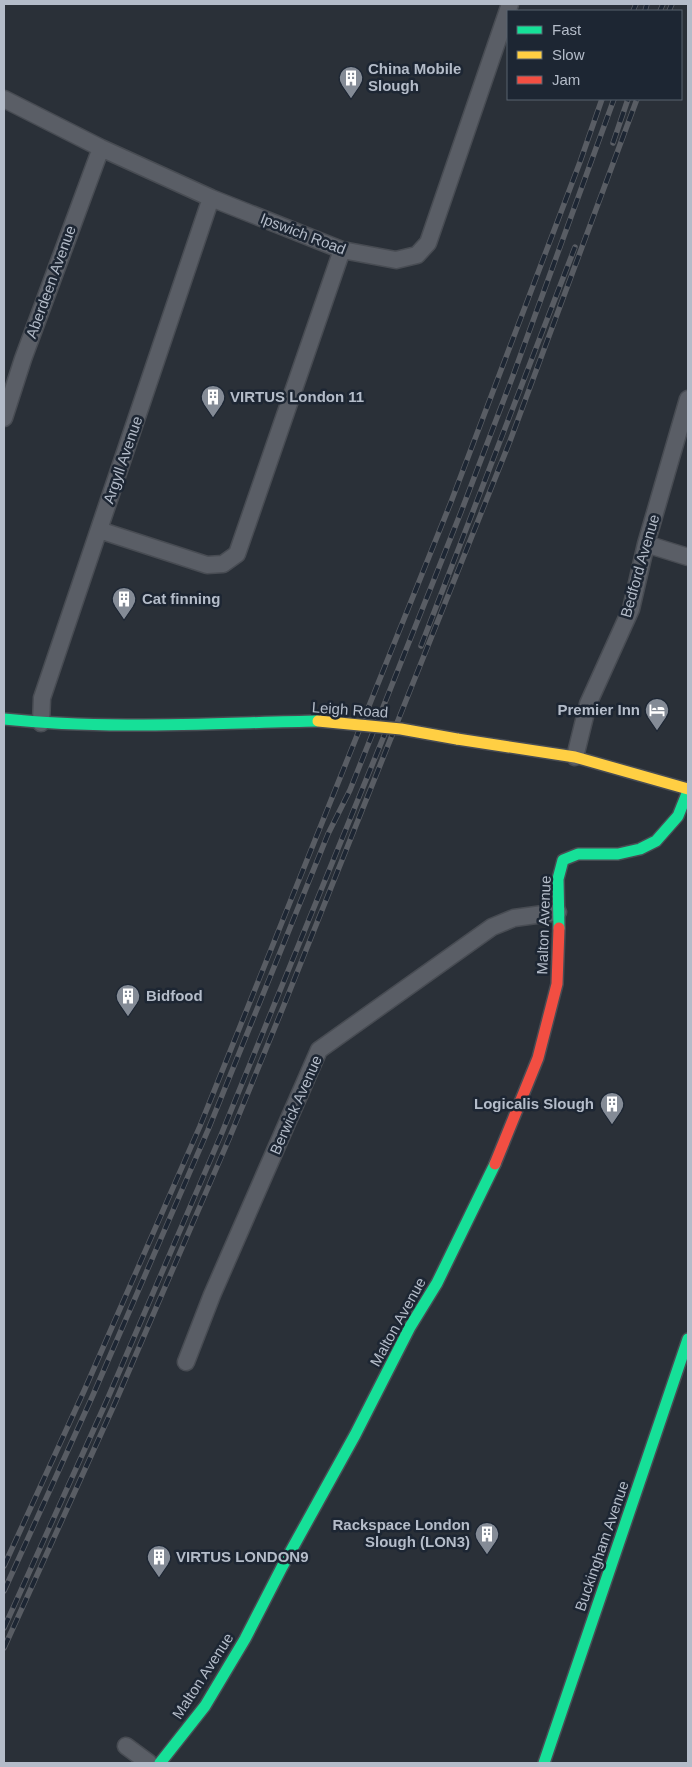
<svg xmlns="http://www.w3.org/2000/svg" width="692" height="1767" font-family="Helvetica,sans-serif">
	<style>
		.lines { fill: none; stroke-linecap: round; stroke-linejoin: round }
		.street-casing { stroke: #484c53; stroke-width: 19 }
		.fast-casing { stroke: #484c53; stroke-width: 14 }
		.slow-casing { stroke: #484c53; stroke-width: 14 }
		.jam-casing { stroke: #484c53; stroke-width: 14 }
		.street { stroke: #5a5e66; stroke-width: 16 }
		.fast { stroke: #16e098; stroke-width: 11 }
		.slow { stroke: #ffcf43; stroke-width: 11 }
		.jam { stroke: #f24e42; stroke-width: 11 }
		.rail-casing { stroke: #595d64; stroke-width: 5.5 }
		.rail { stroke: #1d2633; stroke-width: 4; stroke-dasharray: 11; stroke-linecap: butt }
		.slow-bridge-casing { stroke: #484c53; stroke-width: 14; stroke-linecap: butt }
		.slow-bridge { stroke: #ffcf43; stroke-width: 11 }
		.labels { text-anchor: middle; stroke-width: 5; stroke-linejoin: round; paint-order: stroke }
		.poi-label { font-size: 15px; font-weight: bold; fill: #b4bcc9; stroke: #1d2633; text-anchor: start }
		.street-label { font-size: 15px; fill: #b4bcc9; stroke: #1d2633 }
	</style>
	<rect width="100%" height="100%" fill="#2a3038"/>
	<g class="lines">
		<g class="street-casing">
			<path id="street" d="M4,99l97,49 110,50 131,52 54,10 21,-5 11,-12 82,-239
				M4,418l19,-59 78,-211
				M99,530l108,35 16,-1 14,-10 105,-304
				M646,544l42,13
				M41,723l1,-25 169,-500
				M575,757l13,-53 43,-95 15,-65 42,-145
				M186,1362l26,-67 107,-245 173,-123 22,-9 44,-6
				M126,1746l23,17"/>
		</g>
		<g class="fast-casing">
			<path id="fast" d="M4,719c104,11 210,4 314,2
				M559,928l-1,-49 5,-19 15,-6h40l22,-5 16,-8 22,-25 10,-25
				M160,1763l45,-57 40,-67 37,-72 73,-132 55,-108 27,-44 58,-119
				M544,1763l144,-424"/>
		</g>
		<g class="slow-casing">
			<path id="slow" d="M457,739l118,18 113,32"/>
		</g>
		<g class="jam-casing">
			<path id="jam" d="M495,1164l43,-106 19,-74 2,-56"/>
		</g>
		<use href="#street" class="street"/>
		<use href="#fast" class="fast"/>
		<use href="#slow" class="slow"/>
		<use href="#jam" class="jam"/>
		<g class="rail-casing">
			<path id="rail" d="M633,11l3,-7
				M645,11l2,-7
				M660,11l3,-7
				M669,11l3,-7
				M613,143l15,-44
				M421,646l154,-399
				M4,1566l80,-175 116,-265 251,-624 129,-340 22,-63
				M4,1591l89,-196 115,-265 120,-296 22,-44 111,-278 53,-139 100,-274
				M4,1628l103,-228 114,-265 165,-404
				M4,1648l111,-245 114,-264 55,-134 226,-564 127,-342"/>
		</g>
		<use href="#rail" class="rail"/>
		<g class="slow-bridge-casing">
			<path id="slow-bridge" d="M318,721l83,8 56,10"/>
		</g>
		<use href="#slow-bridge" class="slow-bridge"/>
	</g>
	<defs>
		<g id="building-pin" transform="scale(1.25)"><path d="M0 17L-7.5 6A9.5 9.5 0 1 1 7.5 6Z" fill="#848b96" stroke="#1d2633"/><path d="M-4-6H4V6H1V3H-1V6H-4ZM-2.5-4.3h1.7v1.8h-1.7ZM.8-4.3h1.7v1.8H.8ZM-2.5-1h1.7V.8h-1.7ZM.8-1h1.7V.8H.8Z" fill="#fff"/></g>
		<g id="hotel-pin" transform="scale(1.25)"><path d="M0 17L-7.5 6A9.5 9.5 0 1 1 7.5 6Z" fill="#848b96" stroke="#1d2633"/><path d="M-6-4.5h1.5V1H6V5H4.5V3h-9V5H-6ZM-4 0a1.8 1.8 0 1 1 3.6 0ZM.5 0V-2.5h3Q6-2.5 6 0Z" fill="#fff"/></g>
	</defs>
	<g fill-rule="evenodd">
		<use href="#building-pin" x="351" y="78"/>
		<use href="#building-pin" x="213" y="397"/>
		<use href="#building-pin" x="124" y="599"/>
		<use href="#hotel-pin" x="657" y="710"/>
		<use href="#building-pin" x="128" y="996"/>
		<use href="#building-pin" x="612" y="1104"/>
		<use href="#building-pin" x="487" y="1534"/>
		<use href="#building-pin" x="159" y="1557"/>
	</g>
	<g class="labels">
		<g class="poi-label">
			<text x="368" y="74">China Mobile<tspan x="368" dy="17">Slough</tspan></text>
			<text x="230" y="402">VIRTUS London 11</text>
			<text x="142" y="604">Cat finning</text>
			<text x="640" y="715" text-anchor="end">Premier Inn</text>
			<text x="146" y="1001">Bidfood</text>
			<text x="594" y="1109" text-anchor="end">Logicalis Slough</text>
			<text x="470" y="1530" text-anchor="end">Rackspace London<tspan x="470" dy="17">Slough (LON3)</tspan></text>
			<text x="176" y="1562">VIRTUS LONDON9</text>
		</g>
		<g class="street-label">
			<text transform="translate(303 234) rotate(21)" y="5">Ipswich Road</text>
			<text transform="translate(51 282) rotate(-70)" y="5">Aberdeen Avenue</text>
			<text transform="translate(123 460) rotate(-71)" y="5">Argyll Avenue</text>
			<text transform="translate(640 566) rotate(-74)" y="5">Bedford Avenue</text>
			<text transform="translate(350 710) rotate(4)" y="5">Leigh Road</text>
			<text transform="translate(544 925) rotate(-88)" y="5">Malton Avenue</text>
			<text transform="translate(296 1105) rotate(-66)" y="5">Berwick Avenue</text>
			<text transform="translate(398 1322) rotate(-61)" y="5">Malton Avenue</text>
			<text transform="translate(602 1546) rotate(-71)" y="5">Buckingham Avenue</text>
			<text transform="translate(203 1676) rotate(-57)" y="5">Malton Avenue</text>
		</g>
	</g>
	<rect width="692" height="1767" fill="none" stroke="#b4bcc9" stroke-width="10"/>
	<rect x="507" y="10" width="175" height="90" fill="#1d2633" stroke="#59626f"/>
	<rect x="517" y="26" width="25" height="8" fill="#16e098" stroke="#59626f"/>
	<text x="552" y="35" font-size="15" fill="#b4bcc9">Fast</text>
	<rect x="517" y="51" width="25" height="8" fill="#ffcf43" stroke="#59626f"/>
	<text x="552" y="60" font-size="15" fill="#b4bcc9">Slow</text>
	<rect x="517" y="76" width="25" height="8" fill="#f24e42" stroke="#59626f"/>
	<text x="552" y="85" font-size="15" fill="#b4bcc9">Jam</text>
</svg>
